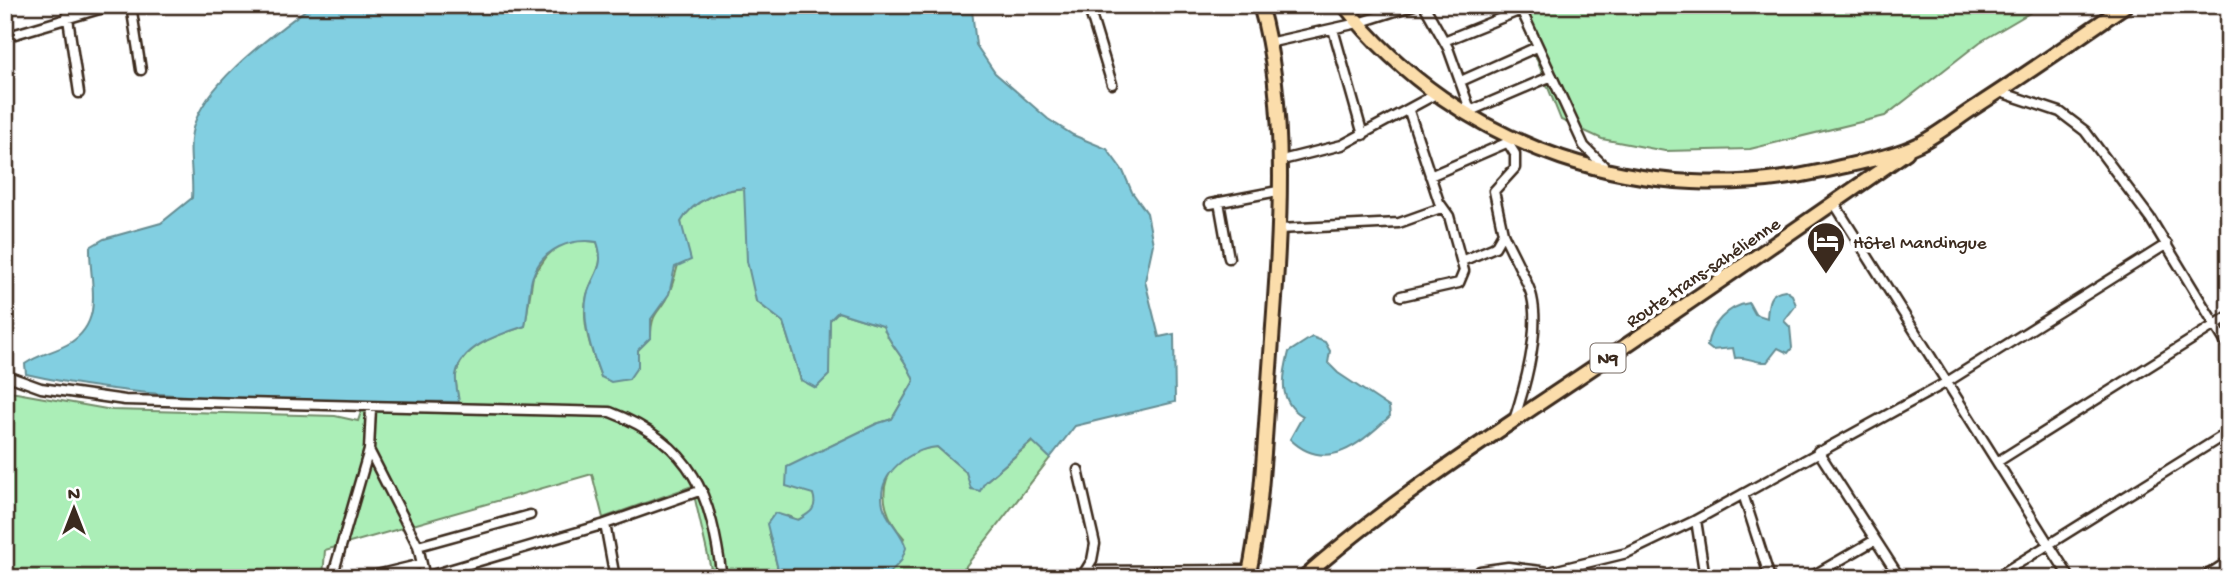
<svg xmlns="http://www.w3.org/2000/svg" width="2234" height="583" font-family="'Gochi Hand',sans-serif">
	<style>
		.green { fill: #abeeb7; stroke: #738c6a; stroke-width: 2 }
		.water { fill: #82cfe1; stroke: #668d93; stroke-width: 2 }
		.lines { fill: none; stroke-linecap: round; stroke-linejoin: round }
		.minor-casing { stroke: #3b2a1e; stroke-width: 13 }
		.trunk-casing { stroke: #3b2a1e; stroke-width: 18 }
		.minor { stroke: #fff; stroke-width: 8 }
		.trunk { stroke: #fbddab; stroke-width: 12 }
		.labels { text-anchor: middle; stroke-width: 7; stroke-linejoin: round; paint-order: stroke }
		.shield { fill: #fff; stroke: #766a62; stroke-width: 2 }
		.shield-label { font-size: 18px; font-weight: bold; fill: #3b2a1e }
		.poi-label { font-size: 19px; fill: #3b2a1e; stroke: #fff; text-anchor: start }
		.street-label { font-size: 19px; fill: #3b2a1e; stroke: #fff }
	</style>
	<rect width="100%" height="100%" fill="#fff"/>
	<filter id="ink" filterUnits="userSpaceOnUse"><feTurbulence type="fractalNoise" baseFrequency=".0143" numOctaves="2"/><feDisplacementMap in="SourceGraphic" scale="14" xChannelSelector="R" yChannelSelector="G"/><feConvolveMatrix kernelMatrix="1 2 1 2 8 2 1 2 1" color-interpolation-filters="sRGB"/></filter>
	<g filter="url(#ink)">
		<path class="green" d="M1515,5h528l-63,37 -95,74 -135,33 -85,2 -63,-12 -41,-19z
			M745,188l11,113 27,21 18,58 28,-28 1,-32 8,-8 45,14c7,21 25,34 31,55l-22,38 -16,5 -74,36 14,43 -3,9 -15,8 -11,-4 -18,17 11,45h-67l-21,-92 -89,32 -11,-44 -267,76 -2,28h-318v-187l107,19 223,6 23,5 7,-21 93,2c0,-8 -3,-19 -2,-27 5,-30 45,-41 69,-49l8,-50 14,-20 12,-11 20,-5 18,2c9,26 -4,31 -10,53 -7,26 5,58 14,82l37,-11v-16l13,-13c0,-28 10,-24 18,-44 8,-20 16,-51 12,-72 12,-21 39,-31 64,-33z
			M1033,441l17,17 -84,108 -2,12h-80l20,-40c-36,-39 -21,-86 33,-91l29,25 6,17 13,-7z"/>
		<path class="water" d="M312,5h668l1,3 -9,2 4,35 19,28 53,46 25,16 34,14 16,22 9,21 15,21 6,31 -8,37 14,56 15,-3 1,68 -100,24 -25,32 -18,-17 -47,41 -5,9 -9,-2 -5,-17 -29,-25c-27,2 -61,27 -54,58 4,17 20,27 23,43l-5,13 -16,17h-105l-13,-54 8,-11 23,7c12,-7 20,-11 15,-26l-27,-8 1,-19 89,-43 16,-5 22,-38c-6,-21 -24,-34 -31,-55l-45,-14 -8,8 -1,55 -13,13 -15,-8 -18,-58 -27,-21 -9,-40 -3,-73c-24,2 -51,12 -63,34l10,38 -16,7 -6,27 -18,25v18l-13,13v16l-9,13 -18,3 -10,-5c-9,-24 -20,-56 -14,-82 6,-22 19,-27 10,-53 -26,-4 -54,6 -64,34 -4,9 -5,38 -8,50 -24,8 -64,19 -69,49 -1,8 2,19 3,27 -144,-3 -292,4 -433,-28l-1,-10c14,-10 30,-12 45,-21 36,-23 19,-62 20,-96l14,-8 57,-16 31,-25c2,-22 -5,-49 1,-70 13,-47 81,-94 119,-123z
			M1785,290l7,5 4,10 -12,16 6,6 2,21 -4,5 -10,-5 -11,14c-12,1 -20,-6 -32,-4l-2,-10 -21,2 -5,-4c3,-21 21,-40 42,-43l6,11 12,4c1,-15 1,-26 18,-28z
			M1312,337l13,5 5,9 -2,12 10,10 51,34 1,9c-29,28 -64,58 -100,23l13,-23c-26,-14 -20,-41 -14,-64z"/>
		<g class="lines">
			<g class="minor-casing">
				<path id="minor" d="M7,5l1,31
					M66,5l13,88
					M131,5l10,65
					M1088,5l24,79
					M1424,5l24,43 24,67
					M1519,5l65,141 19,19
					M1333,29l30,106
					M5,37l108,-32
					M1444,41l77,-31
					M1268,43l90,-20 56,-18
					M1461,81l76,-34
					M2000,92l60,20 25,19 65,87 79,130
					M1470,111l82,-35
					M1278,161l64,-16 94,-51
					M1430,176l81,-35
					M1219,202l10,56
					M1834,203l236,375
					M1210,204l68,-13
					M1279,229l120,-6 42,-15
					M1503,233c7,16 26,50 29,64 8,35 -7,90 -18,123
					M1462,261l33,-14 8,-14 -9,-42 21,-23v-14l-7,-11
					M1401,296l58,-13 5,-12 -15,-55 -10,-14 -30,-91
					M5,375l36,13 84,12 485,12c84,32 101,83 112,166
					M369,450l49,96 7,32
					M1818,451l82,127
					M1997,462l232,-146
					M1078,470l17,74 -3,16 -11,18
					M1743,494l27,84
					M1696,520l9,58
					M605,524l10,54
					M418,546l112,-31
					M1085,571l164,-1
					M425,577l180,-53 97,-34
					M332,578l37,-128 2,-42
					M364,578l58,-14
					M691,578l30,-4
					M1476,578l4,-7 28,-4 41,5 78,-19 69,-33 251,-138 220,-138
					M1809,578l66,-38
					M1995,578l234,-146
					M2203,578l26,-17"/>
			</g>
			<g class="trunk-casing">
				<path id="trunk" d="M1344,5c115,146 304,206 484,165 29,-7 64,-13 91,-26 20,-10 39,-26 58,-38 51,-33 100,-67 149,-101
					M1248,578c14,-64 16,-131 21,-196 8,-118 24,-262 -9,-377
					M1303,578c89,-79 190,-143 288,-209 106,-71 211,-144 316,-217"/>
			</g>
			<use href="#minor" class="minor"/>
			<use href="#trunk" class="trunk"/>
		</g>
	</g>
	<defs>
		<g id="hotel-pin" transform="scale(2.0125)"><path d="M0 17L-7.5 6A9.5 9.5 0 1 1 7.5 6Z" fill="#3b2a1e" stroke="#fff"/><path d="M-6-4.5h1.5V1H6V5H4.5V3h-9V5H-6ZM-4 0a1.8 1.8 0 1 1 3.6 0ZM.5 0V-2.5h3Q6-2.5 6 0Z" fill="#fff"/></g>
	</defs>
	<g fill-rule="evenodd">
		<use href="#hotel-pin" x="1826" y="241"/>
	</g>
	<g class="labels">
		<rect class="shield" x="1590.5" y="343.5" width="35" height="29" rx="5"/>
		<g class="shield-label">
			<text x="1608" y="364">N9</text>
		</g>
		<g class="poi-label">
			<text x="1853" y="248">Hôtel Mandingue</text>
		</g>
		<g class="street-label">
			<text transform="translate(1702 271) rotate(-34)" y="7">Route trans-sahélienne</text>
		</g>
	</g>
	<rect width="2234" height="583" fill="none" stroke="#fff" stroke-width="28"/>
	<rect x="14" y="14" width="2206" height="555" fill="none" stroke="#3b2a1e" stroke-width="2.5" filter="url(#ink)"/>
	<g transform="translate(74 509)" stroke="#ffffff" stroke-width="5" paint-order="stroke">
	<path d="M0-5L12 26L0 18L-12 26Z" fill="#3b2a1e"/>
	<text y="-10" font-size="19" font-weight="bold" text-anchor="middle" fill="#3b2a1e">N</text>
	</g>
</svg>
